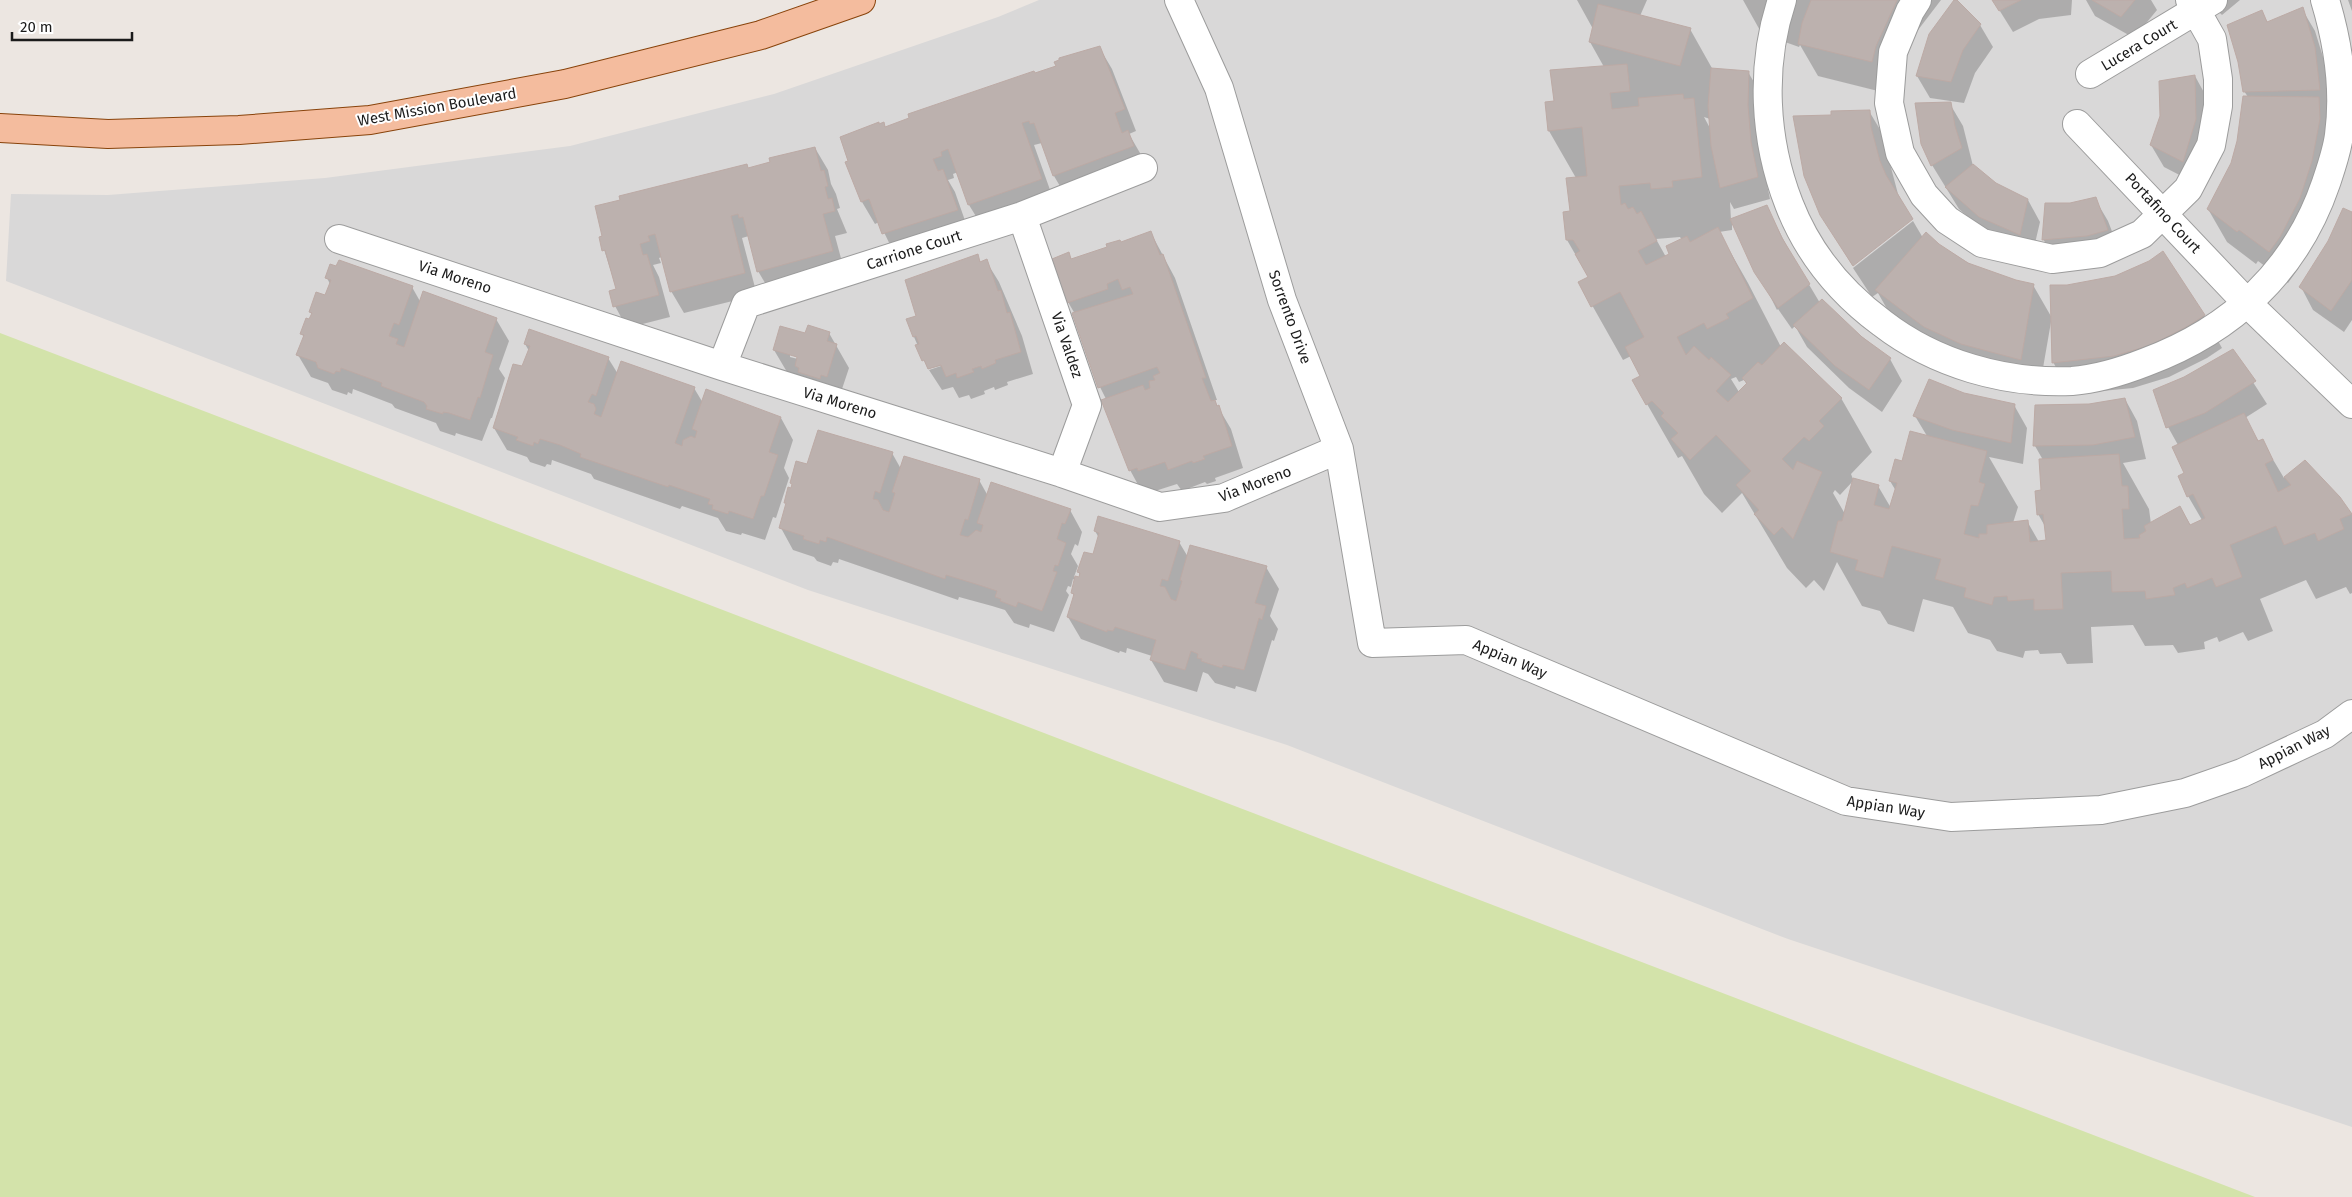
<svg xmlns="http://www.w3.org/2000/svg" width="2352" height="1197" font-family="'Fira Sans',sans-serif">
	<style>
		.residential { fill: #d9d8d8 }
		.grass { fill: #d3e3aa }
		.shadow { fill: #0003; fill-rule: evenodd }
		.building { fill: #bcb1ae; stroke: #bcaaa5 }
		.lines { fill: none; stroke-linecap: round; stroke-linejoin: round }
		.minor-casing { stroke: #9c9c9c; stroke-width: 30 }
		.major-casing { stroke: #88430b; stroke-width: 30 }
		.minor { stroke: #fff; stroke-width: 28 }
		.major { stroke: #f4bc9e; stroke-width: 28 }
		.labels { text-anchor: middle; stroke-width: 4; stroke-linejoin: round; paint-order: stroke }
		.street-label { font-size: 15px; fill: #1b1b1b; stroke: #fff }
	</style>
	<rect width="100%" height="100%" fill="#ece6e1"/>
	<path class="residential" d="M1039,0h1313v1127l-564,-188 -501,-194 -479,-155 -802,-309 5,-87 97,1 217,-17 245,-32 204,-52 224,-77z"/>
	<path class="grass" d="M0,333l2255,864h-2255z"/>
	<path class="shadow" d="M1577,0h70l-7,16 50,13 23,41 35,2 13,22 2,71 7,34 -36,10 -4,-7 1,18 35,-14 26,50 28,47 70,56 12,22 -20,31 -33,-24 -42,-41 -12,-21 -3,3 -14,-20 -1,1 -45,-90v10l-13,2 29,51 33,64 60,51 31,54 -21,22 2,5 25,7 13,22 5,-17 -6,-10 13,-19 24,-26 -12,-20 48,-22 51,11 13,23 -4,36 -34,-7 29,50 -5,16 14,-2 12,21 9,-1 -2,-13 -8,-14 4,-22 1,-32 -8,-14 55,-41 35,-6 12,22 9,38 -23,4 26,46 2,15 29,-17 11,19 11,-6 -14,-24 -2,-23 -8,-28 -10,-18 -14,-37 31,-12 48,-27 34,53 -22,14 14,24 3,-1 22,37 21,-16 47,52v79l-2,1 -4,-7 -30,12 -10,-19 -46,19 13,32 -25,10 -5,-9 -24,10 -2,-5 -13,5 1,7 -27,4 -5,-8 -28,1 -12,-21 -42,2 2,36 -26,1 -6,-11 -21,1 -2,-4 -13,1 -2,7 -26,-7 -7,-11 -22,-7 -15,-26 -30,-8 -9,33 -26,-8 -8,-13 -18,-5 -25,-44 -13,29 -10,-11 -8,8 -19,-20 -45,-75 -20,20 -18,-19 -22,-38 -4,2 -31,-54 -6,-27 -10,-21 -8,4 -44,-78 10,-4 -22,-38 9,-62 -27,-47 6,-29 49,-35 -14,-25 3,-13zM1704,117l6,2 1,11zM1680,237l2,3 -11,14 -5,3 -10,-18zM1736,377l3,5 5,-2 3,5 -8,7 -8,-13zM1853,481l-8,33 -12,-21 2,-3 5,5z
		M1743,0h198l-26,34 -25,60 -72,-18 -18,-31 -1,2 -37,-13z
		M1993,0h79l-1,15 -32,4 -26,13z
		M2086,0h65l6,10 -23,28 -39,-22z
		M2207,0h33l-18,15z
		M2348,0h4v11z
		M2302,9l13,22 12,39 5,42h-6l11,19 -19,100 -20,38 -10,14 -30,-22 -2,3 -29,-22 -19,-33 24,-46 16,-66 -4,-6 18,-79 6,11z
		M1980,25l13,22 -18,26 -11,30 -34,-5 -13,-22z
		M1099,47l13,22 24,62 -7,3 11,19 5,16 -78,29 -13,-22 -12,-33 -8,2 20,56 -72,25 -13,-21 -11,-33 -5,2 1,4 -6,2 7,12 14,40 -74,23 -16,-33 -4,2 -13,-22 -15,-40h3l29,-37 4,-1 3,4 172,-62z
		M2195,76l12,22 -12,85 -31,-16 -13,-22z
		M1950,104l13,22 10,40 22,18 33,16 12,22 -8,34 -39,-17 -34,-30 -27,-44z
		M1869,111l19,32 1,17 9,34 13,25 -59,46 -31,-51 -16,-38 -11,-59 38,-1z
		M815,148l13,22 3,14 5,10 4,14 -3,1 10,24 -12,3 10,37 -74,20 -13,-22 -9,-35 -7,2 15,57 -73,18 -13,-22 -9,-34 -3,1 2,5 -8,2 6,12 11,40 -43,11 -12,-22 2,-16 -17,-53 148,-68z
		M2095,199l13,22 12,31 -64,9 -13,-22 27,-34z
		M2352,213v107l-8,12 -31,-22 -12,-23z
		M1913,221l10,17 16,7 41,25 53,15 19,33 152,-2 18,32 -15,10 -38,19 -36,11 -62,6 -18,-32 -2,-40 -12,69 -144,-68 -17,-30 -6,4 -19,-29z
		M1151,233l24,45 42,122h-3l17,29 12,39 -28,10 1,3 -9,3 -2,-2 -23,9 -5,-7 -25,8h-10l-12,-22 -24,-71 -6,-12 -25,-73 -7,-12v-48l4,6z
		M977,256l4,7 5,-2 13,21 23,54 11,38 -26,8 1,3 -13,5 -1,-3 -10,4 1,3 -14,5 -2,-4 -10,3 -6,-11 -11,3 -13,-20 18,-6 -19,5 -14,-32 4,-21z
		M327,278l85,9 9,16 75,16 13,22 -10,28 6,9 -13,40h-1l-9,23 -20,-6 -6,-2 -1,3 -15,-5 -4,-8 -41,-15 -3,-4 -39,-15 -1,5 -4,-2 -1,3 -15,-5 -4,-7 -17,-6 -13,-22 6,-17 -2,-4 10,-19 -2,-3 16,-16 4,-12z
		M829,333l20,35 -10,30 -27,-4 -11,-18 -14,-4 -13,-22 32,-15zM790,354l13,4 -1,2 -12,-3z
		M525,344l83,14 10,16 76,14 9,15 78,15 12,22 -9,28 5,10 -13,40 -3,-1 -8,23 -23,-7 -1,2 -15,-4 -8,-13 -36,-12 -2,3 -86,-30 -3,-5 -39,-14 -1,5 -4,-1 -2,3 -15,-5 -3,-5 -20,-7 -13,-22 29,-60 6,-17z
		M892,453l9,16 78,11 9,16 82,14 12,22 -4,14 -3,-2 -4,10 7,12 -4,11 6,2 -1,-7 15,-16 5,-18 -4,-7 84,11 9,15 78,10 13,22 -9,27 8,13 -4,12 -2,-1 -16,52 -20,-6 -1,3 -20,-6 -7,-9 -5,-2 -6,20 -33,-10 -13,-22 1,-4 -25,-8 -1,5 -6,-2 -1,2 -38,-14 -13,-22 6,-21 -2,-4 3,-12 -2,-1 -2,8 -3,-1 -2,5 3,4 -15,37 -24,-8 -1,4 -15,-5 -9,-13 -13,-4 -33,-9 -1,3 -119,-41 -1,4 -5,-1 -2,4 -14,-5 -3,-4 -21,-7 -12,-22 6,-22 -2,-4 23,-36z"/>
	<path class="building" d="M1811,0h86l-21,46 -4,16 -74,-18 4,-21z
		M1954,0h3l24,24 -18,26 -12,32 -35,-6 13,-42z
		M1992,0h29l-22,11z
		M2092,0h43l-14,17z
		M1598,4l93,24 -11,38 -91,-24z
		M2303,7l12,40 5,43 -77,2 -5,-30 -11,-37 35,-15 5,12z
		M1100,46l25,63 -10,4 7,20 6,-3 6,16 -81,30 -19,-53 -4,1 -1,-3 -7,2 20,56 -74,26 -20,-56 -7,3 1,4 -9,3 5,12 5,-2 15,41 -76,24 -13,-35 -8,3 -16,-40 3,-1 -8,-24 39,-15v2l5,-2 1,5 24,-9 -1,-4 126,-43 1,2 21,-7 -2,-4 5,-2v-2z
		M1627,64l3,27 -20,2 2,16 27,-3 -1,-8 45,-4 1,5 10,-1 8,79 -30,4 1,6 -22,2 -1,-6 -31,3 2,19 4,-2 3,6 5,-2 4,7 4,-3 16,30 -19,10 8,14 23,-11 -3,-8 21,-10 3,6 28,-15 35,71 -27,16 3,4 -22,11 -3,-6 -27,14 9,18 8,-9 15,14 2,-3 20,18 -15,16 12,11 19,-19 -5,-5 16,-16 4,3 22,-23 58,56 -23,23 5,5 -15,15 -5,-4 -22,22 11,11 4,-9 25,11 -29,67 -11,-12 -8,8 -20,-21 5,-4 -23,-25 15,-14 -35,-36 -26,25 -19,-21 7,-6 -17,-17 3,-3 -12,-12 -6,4 -14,-25 8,-4 -15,-29 19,-10 -24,-45 -29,15 -13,-25 10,-5 -13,-23 5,-3 -7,-11h-7l-3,-28 7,-1 -4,-33 21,-2 -5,-49 -34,4 -3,-29 9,-1 -4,-31z
		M1711,68l38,3 -1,34 3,37 7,35 -38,11 -9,-42 -3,-40z
		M2195,75l1,44 -13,43 -33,-17 10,-29 -1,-35z
		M2243,96l76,1 1,22 -8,42 -12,37 -20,39 -11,15 -30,-22 -2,2 -30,-23 24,-46 6,-22z
		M1951,102l4,24 7,22 -31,18 -10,-22 -6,-41z
		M1870,110l1,17 9,34 6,14 27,44 -60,47 -33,-51 -16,-39 -11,-60 38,-1v-4z
		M815,147l6,24 3,-1 4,16 -3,1 3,12 4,-1 3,13 -12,3 10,37 -76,21 -14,-55 -4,1 -1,-4 -7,2 14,57 -75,19 -15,-58 -7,2 2,5 -10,3 3,11 4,-1 12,41 -46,12 -4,-16 7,-2 -11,-39 -3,1 -3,-14 3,-1 -7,-30 25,-6 -1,-4 128,-32 1,4 22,-6 -1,-4z
		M1973,164l23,19 32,16 -8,36 -41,-18 -34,-30z
		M2096,197l12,33 -21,6 -45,4 3,-37h25z
		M1767,205l15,33 28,46 -32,24 -24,-36 -24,-53z
		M2343,208l9,4v68l-21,31 -32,-24 29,-46z
		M1151,231l9,24 3,-1 43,124h-4l9,23 4,-1 2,6 2,-1 13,41 -29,10 2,3 -12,4 -1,-2 -24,9 -3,-8 -27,9 -1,-3 -8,3 -28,-71 42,-15 2,5 5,-2 -1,-7 6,-1 -2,-4 7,-3 -3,-6 -59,21 -26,-75 61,-19 -3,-7 -8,3 -4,-11 -11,5 1,5 -41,14 -15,-44 17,-7 2,7 36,-12 -1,-3 14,-4 1,2z
		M1926,232l13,12 29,19 48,17 18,4 -13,76 -60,-16 -37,-17 -49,-37z
		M2163,251l42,64 -17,11 -37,19 -37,11 -62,7 -2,-78h17l48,-9 34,-15z
		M978,254l2,8 7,-3 11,32 3,-1 6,23 3,-1 11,40 -26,8 1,3 -14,6 -1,-3 -9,3 2,3 -17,6 -1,-5 -10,4 -5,-12 -13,4 -4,-9 -2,1 -7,-16 4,-1 -3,-8 -3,1 -7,-18 10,-3 -11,-36z
		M339,260l74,26 -14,39 -5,-2 -5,13 9,3 -2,5 8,3 19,-56 74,27 -12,34 8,3 -13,43 -2,-1 -8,23 -21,-7 -6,-1v2l-17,-5 1,-3 -3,-4 -43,-16 1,-3 -41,-15 -1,4 -4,-1 -2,3 -16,-6 -2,-6 -20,-7 8,-20 -4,-1 6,-16 3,1 3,-6 -3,-1 7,-20 9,3 6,-15 -6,-2 5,-14 6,2z
		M1822,299l40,38 29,21 -22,32 -34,-24 -42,-41z
		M808,325l22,7 -3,9 10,3 -10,33 -6,-2 -1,4 -22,-7 1,-4 -4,-2 2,-9 -24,-7 7,-24 25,7z
		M529,329l80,28 -13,39 -4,-2 -4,8 6,2 2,5 -2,5 7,3 20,-56 74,26 -20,56 7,3 1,-6 8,-4 4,2 2,-7 -5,-2 14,-40 75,28 -12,35 9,3 -14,41h-3l-8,23 -24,-8 -1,3 -16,-5 1,-4 -5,-1 2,-5 -41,-14 -1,2 -88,-30 1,-3 -21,-9 -20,-6 -2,5 -4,-2 -1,4 -17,-6 2,-3 -25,-9 20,-64 9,2 8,-20 -6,-2z
		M2233,349l23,32 -51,32 -39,15 -13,-38 31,-13z
		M1929,379l35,14 51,11 -4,39 -59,-13 -39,-14z
		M2125,398l10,39 -42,8 -60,1 2,-41 54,-1z
		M2244,413l14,28 5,-2 10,21 -8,4 13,28 13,-7 -7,-8 21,-17 35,37 12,17 -12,5 4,10 -26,12 -3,-8 -31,12 -8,-19 -46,19 12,32 -26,10 -4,-9 -25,10 -2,-5 -12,5 2,7 -29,4 -1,-8 -33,1 -1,-21 -50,2 2,36 -29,1v-11l-26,2 -1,-5 -13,1 -2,8 -28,-8 2,-9 -31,-9 6,-20 -49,-13 -9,32 -28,-8 3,-10 -28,-8 8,-31h4l11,-43 26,7 -5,20 15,4 8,-26 -8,-2 6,-22 7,2 8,-30 77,20 -8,31 6,2 -7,22 -7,-1 -7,29 15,4v-4h8v-9l41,-5 2,22 16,-2 -3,-26 -6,1 -2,-24 6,-1 -2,-31 80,-5 3,32h6l1,23h-7l2,30 16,-1 -1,-3 7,-4 -2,-5 36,-20 10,19 15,-7 -12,-24 -6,3 -9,-21 6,-3 -12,-26z
		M818,430l75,22 -13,41 -5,-2 -2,8 5,1 5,10 6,2 6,-19 -3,-1 12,-36 76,23 -12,41 -3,-1 -5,16 8,2 8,-7 5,2 2,-7 -6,-2 14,-41 80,27 -6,15 -3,-1 -5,16 9,4 -8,23 -3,-1 -2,6 4,1 -15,39 -24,-9 -2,5 -16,-6 1,-2 -6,-2 2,-6 -18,-6 -33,-10 -1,4 -118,-42 -1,5 -6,-2 -1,4 -16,-5 1,-3 -25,-8 7,-25h-2l4,-16 3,1 1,-4 -2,-1 6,-22 11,3z
		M1098,516l82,25 -12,40 -6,-2 -2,7 5,1 6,12 5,2 6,-20 -2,-1 10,-35 77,21 -12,37 11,3 -4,14 -3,-2 -15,52 -21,-5 -1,3 -21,-7 1,-2 -5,-1 1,-4 -7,-3 -6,19 -35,-10 6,-20 -41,-13 -2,4 -6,-1v2l-40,-15 7,-23 -3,-1 4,-17 4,1 1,-4 -3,-1 7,-20 9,2 6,-21 -5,-2z"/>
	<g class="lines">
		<g class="minor-casing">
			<path id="minor" d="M1179,0l40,88 63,212 57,149 33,194 94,-3 380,161 105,16 150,-7 84,-17 57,-20 83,-39 27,-20
				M1782,0c-22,66 -18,140 7,204 19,49 51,88 93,119 53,41 123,61 190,58 26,-2 51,-10 74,-19 86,-32 150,-91 180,-179 5,-15 11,-32 13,-48 6,-44 -1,-92 -14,-135
				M1917,0l-7,11 -17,41 -4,51 11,50 24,42 23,25 35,23 70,16 48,-6 42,-19 46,-45 23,-44 7,-39v-27l-6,-40 -22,-39
				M2090,74l123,-74
				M2077,124l171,180 104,100
				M1022,216l65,189 -25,68
				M339,239l383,127 340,107 98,34 64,-9 115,-49
				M722,366l24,-62 276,-88 121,-48"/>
		</g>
		<g class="major-casing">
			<path id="major" d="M0,128l108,6 131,-4 131,-10 195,-36 196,-49 100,-35"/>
		</g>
		<use href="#minor" class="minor"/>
		<use href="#major" class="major"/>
	</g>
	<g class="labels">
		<g class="street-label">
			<text transform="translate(2139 45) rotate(-31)" y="5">Lucera Court</text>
			<text transform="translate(437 107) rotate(-10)" y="5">West Mission Boulevard</text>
			<text transform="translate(2163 213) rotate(47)" y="5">Portafino Court</text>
			<text transform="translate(914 250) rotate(-18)" y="5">Carrione Court</text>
			<text transform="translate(455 277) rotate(18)" y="5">Via Moreno</text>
			<text transform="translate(1290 317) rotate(70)" y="5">Sorrento Drive</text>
			<text transform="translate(1067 345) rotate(71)" y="5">Via Valdez</text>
			<text transform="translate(840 403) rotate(17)" y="5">Via Moreno</text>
			<text transform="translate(1255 484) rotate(-21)" y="5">Via Moreno</text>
			<text transform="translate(1510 659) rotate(23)" y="5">Appian Way</text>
			<text transform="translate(2294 747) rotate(-27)" y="5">Appian Way</text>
			<text transform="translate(1886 807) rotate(9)" y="5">Appian Way</text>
		</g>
	</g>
	<path d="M12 32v8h120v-8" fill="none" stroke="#1b1b1b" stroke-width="2.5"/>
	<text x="20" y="32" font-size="15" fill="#1b1b1b" stroke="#ffffff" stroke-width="4" paint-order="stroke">20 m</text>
</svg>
